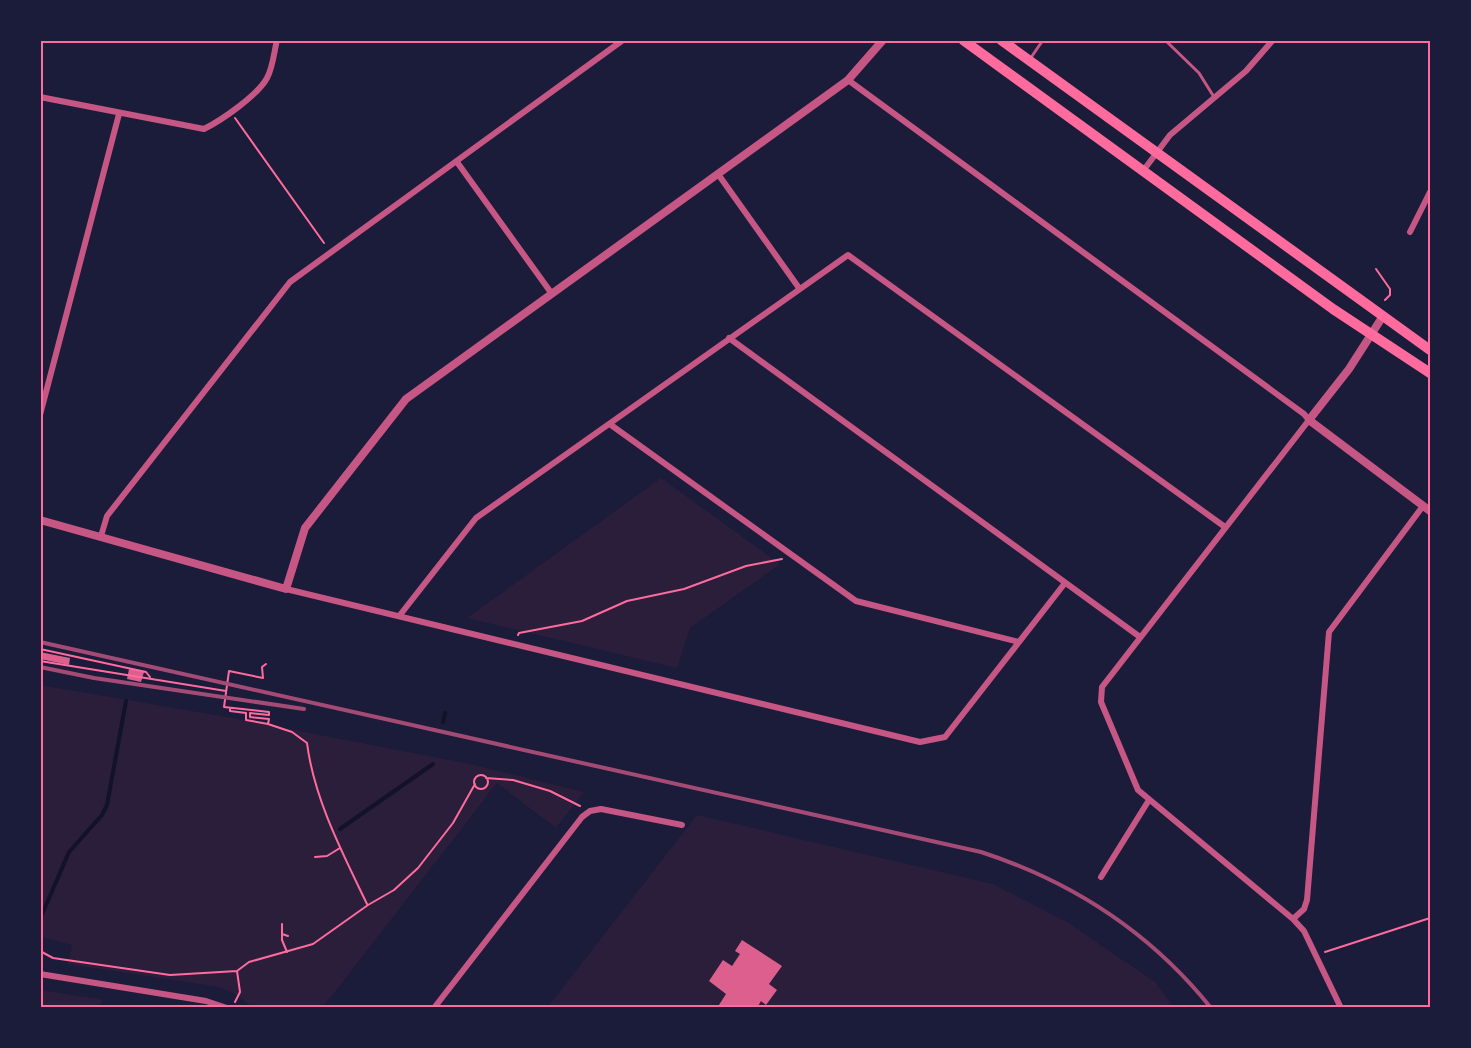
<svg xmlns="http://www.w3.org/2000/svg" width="1471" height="1048" font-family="'Fira Sans Condensed',sans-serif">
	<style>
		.green { fill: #2a1e3b }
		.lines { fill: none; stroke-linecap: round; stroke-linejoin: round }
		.stream { stroke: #12122b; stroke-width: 4 }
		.building { fill: #dd5f8e }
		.path { stroke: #ff6b9d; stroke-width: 2 }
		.service { stroke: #c65784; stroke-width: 3 }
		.minor { stroke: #c65784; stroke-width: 6 }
		.tertiary { stroke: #c65784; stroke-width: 8 }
		.primary { stroke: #ff6b9d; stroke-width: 10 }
		.rail { stroke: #a44b75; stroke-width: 4 }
		.neatline { fill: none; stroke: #ff6b9d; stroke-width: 2 }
	</style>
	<rect width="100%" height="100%" fill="#1b1b3a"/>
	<path class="green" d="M661,478l119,86 -90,64 -13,40 -210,-50z
		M40,685l187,32 243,47 114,28 -28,36 -59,-45 -174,224h-71l-19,-14 -14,-6 -151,-23 4,-19 -31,-8z
		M697,815l296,69 74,38 88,60 19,25 -627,1z
		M41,990l63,10 -6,7h-57z"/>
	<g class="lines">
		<path class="stream" d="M443,722l2,-9
			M340,829l93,-65
			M40,919l29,-67 33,-37 5,-10 19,-104"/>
	</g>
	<path class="building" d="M40,652l30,6 -1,7 -29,-6z
		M129,669l15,3 -3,10 -14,-3z
		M742,940l40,26 -13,18 8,6 -11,15 -5,-4 -4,7h-40l9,-14 -17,-13 14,-21 9,6 8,-12 -5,-3z"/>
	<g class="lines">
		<path class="path" d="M235,118l89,125
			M1376,269l14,20v6l-5,5
			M518,635l1,-2 63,-12 45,-20 57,-12 62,-23 36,-7
			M40,649l106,23 4,5
			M40,661l186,30
			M266,664l-4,3 1,11 -34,-7 -5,36 45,5v3l-19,-2v4l19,2 -1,5 24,8 15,11c7,56 36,111 60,161
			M230,708v3l16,2v7l22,4
			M474 782a7 7 0 1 1 14 0a7 7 0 1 1-14 0Z
			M486,778l27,2 37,11 30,15
			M315,857l12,-1 13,-8
			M282,924v16l5,12
			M282,934l6,2
			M40,951l13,7 117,17 67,-4 12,-9 64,-18 55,-39 26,-15 24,-22 35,-45 22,-39
			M1325,952l105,-34
			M235,1002l5,-10 -3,-21"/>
		<path class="service" d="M1165,40l34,33 15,24
			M1030,59l13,-19"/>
		<path class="minor" d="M848,80l456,334 5,6 -207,267 -1,15 37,88 155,129 11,12 37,77
			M40,97l164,32c18,-9 54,-34 63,-51 6,-11 7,-26 10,-38
			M457,162l95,132
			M1143,171l27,-36 76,-64 27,-31
			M718,174l81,114
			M1410,232l20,-40
			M729,338l411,299
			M40,415l79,-301
			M611,425l245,176 163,41
			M101,536l6,-20 183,-234 333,-242
			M286,589l634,153 25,-5 120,-154
			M400,615l76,-97 372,-263 377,272
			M1101,877l48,-77
			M1293,919l11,-10 3,-9 22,-268 94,-126
			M40,974l166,27 21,7
			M434,1008l148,-191 8,-6 11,-2 81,16"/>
		<path class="tertiary" d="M1383,316l-34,53 -40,51 121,91
			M40,520l246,69 19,-61 101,-129 442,-319 35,-40"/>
		<path class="primary" d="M963,40l370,269 97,64
			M1001,40l429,310"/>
		<path class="rail" d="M40,642l941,210c92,30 169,80 230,156
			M40,667l54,11 210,31"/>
	</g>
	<rect width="1471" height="1048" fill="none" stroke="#1b1b3a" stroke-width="84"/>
	<rect x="42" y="42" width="1387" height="964" class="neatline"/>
</svg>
